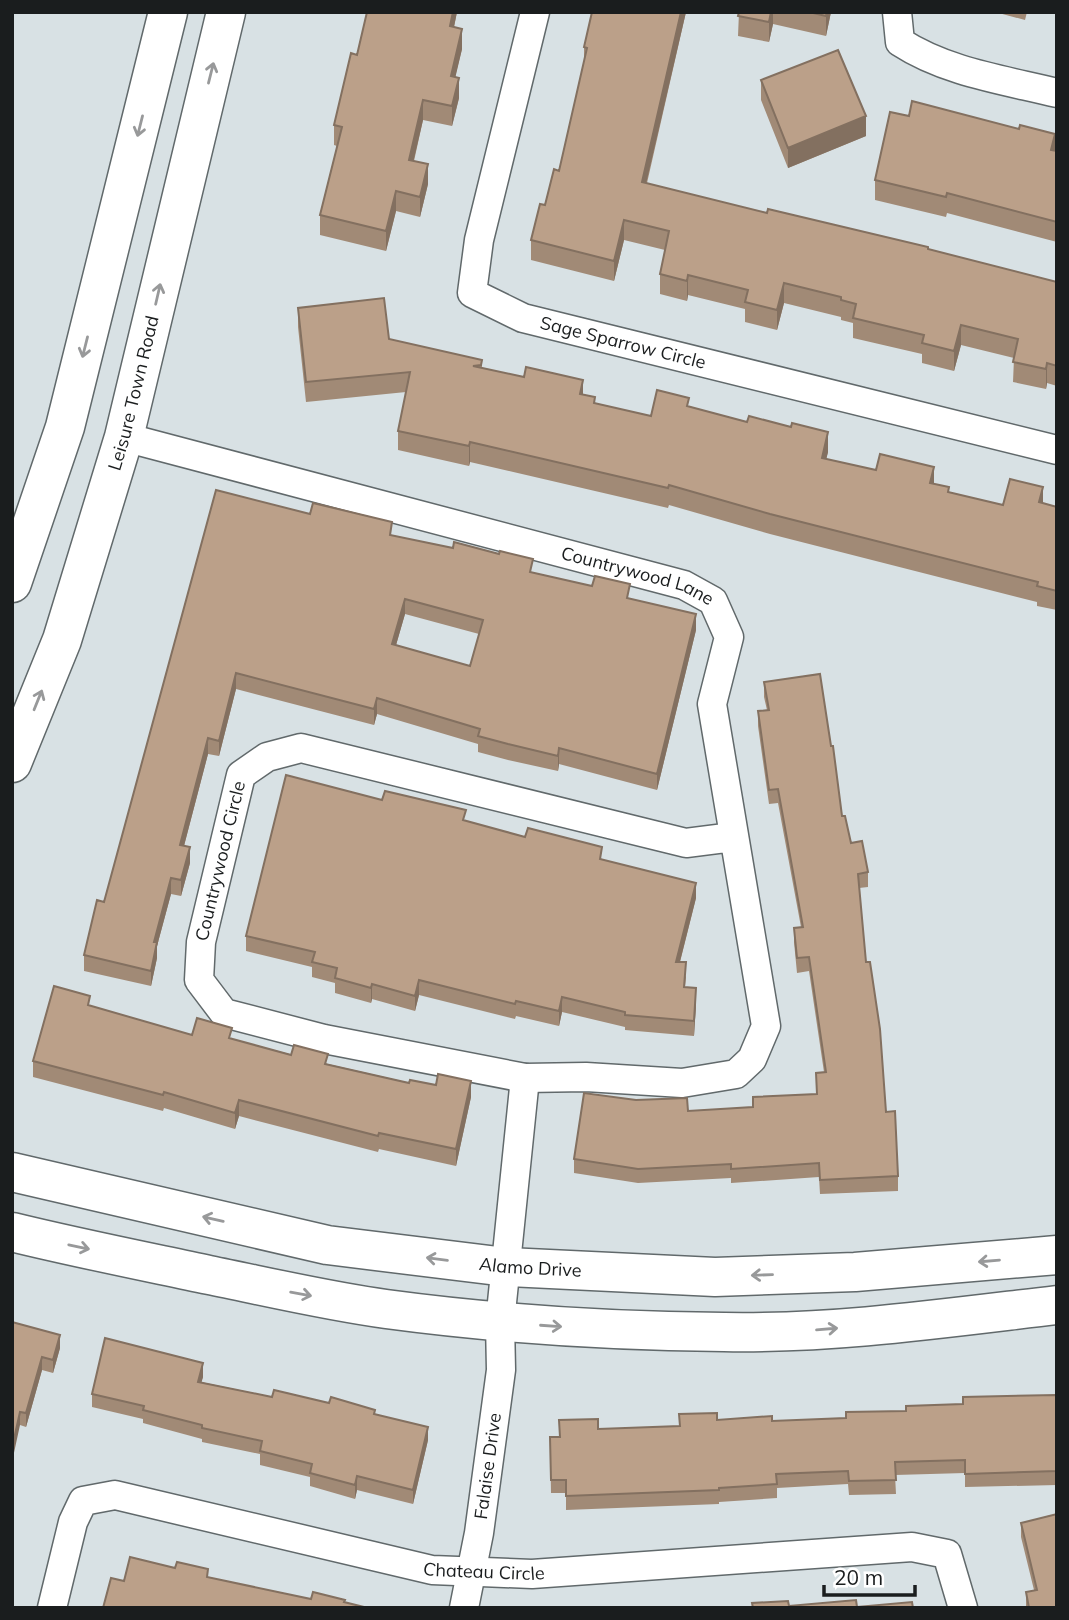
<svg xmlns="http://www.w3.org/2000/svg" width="1069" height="1620" font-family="Mulish,sans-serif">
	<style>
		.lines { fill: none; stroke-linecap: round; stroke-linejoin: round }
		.street-casing { stroke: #61696b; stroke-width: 31 }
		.secondary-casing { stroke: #61696b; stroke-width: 41 }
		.street { stroke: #fff; stroke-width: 28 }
		.secondary { stroke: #fff; stroke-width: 38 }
		.wall { fill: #a18a76; fill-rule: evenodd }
		.shaded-wall { fill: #837060 }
		.building { fill: #bba089; stroke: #837060; stroke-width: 2; fill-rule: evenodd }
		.oneway { stroke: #98999a }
		.labels { text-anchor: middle; stroke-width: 5; stroke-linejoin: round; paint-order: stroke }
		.street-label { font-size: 18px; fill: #1a1d1e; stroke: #fff }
	</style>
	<rect width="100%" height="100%" fill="#d8e1e4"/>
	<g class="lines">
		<g class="street-casing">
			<g id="street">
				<path id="s1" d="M535,12l-56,228 -7,53 51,25 534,132"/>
				<path d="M897,12l3,30c46,30 104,38 157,51"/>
				<path id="s2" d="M124,437l560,148 29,16 16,36 -17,67 54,322 -14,33 -16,15 -54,9 -96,-6 -61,1 -201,-39 -100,-26 -25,-33 2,-38 40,-167 26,-18 34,-9 385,95 47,-6"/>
				<path id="s3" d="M52,1608l21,-86 10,-21 32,-6 317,75 100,4 380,-27 35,7 16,54"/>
				<path id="s4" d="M464,1608l15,-75 22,-163 -1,-48 25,-244"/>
			</g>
		</g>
		<g class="secondary-casing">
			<g id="secondary">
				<path d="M12,583l53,-156 103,-415"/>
				<path id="s5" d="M12,763l50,-123 62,-203 102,-425"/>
				<path id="s6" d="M12,1172l315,73 179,22 209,10 140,-5 202,-17"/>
				<path d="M12,1232c65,16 131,29 197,43 59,12 118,26 177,34 112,15 225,22 338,23 111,2 222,-14 333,-27"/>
			</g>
		</g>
		<use href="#street" class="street"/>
		<use href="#secondary" class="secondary"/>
	</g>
	<path class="wall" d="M457,12l-3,15 8,22 -7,28 4,21 -7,28 -29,-6 -9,41 14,23 -8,33 -24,-6 -10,40 -66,-16v-20l17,-69 -3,-1v-20l23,-70z
		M592,12h94l-39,171 120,30 161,36 129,33v104l-10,-3 -1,6 -33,-7 1,-24 -53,-13 -7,26 -32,-8v-9l-69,-16v-15l-12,-3v-3l-57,-14 -7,27 -32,-8v-13l-57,-14 -1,6 -27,-7v-20l5,-24 -41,-10 -10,41 -83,-21v-20l28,-69 25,-109v-15z
		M739,12h92l-5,24 -53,-12 -4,18 -31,-6z
		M995,12h32l-2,8z
		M761,80l105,56 -78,32 -27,-68z
		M1055,151h2v91l-110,-29 -1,4 -71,-17v-20z
		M298,308l91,31 93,21v8l101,27 12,8 56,13 38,-10 139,46 -2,7 108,25 15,8 54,13 40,-2 14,4v103l-20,-4v-4l-267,-68 -101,-29 -1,3 -198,-46 -1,4 -71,-16v-19l8,-39 -100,10 -8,-75z
		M216,490l176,45 238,64 66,31 -39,160 -98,-26 -1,7 -50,-11 -30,-8v-8l-101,-30 -3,11 -138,-36 -17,67 -11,-2 -24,92 6,17 -9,33 -10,-2 -14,52v12l-6,28 -67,-15v-16l20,-53zM405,614l74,20 -9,32 -74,-21z
		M764,682l78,134 9,27 17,29v15l-9,1 7,74 20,150 12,64v15l-78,3 -1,-17 -88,6v-5l-93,5 -64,-10v-14l114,-48 65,-4 63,-13v-21l8,-1 -15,-101 -12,2 -3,-31v-14l7,-1 -23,-124 -9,1 -11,-78v-15l9,-1 -3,-13z
		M382,800l84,21 136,38 94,39 -16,64 6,15 -1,10 11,16 -2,33 -69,-6v-3l-63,-15 -3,14 -43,-10 -1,3 -96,-24 -4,16 -43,-12 -1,4 -36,-10v-10l-23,-6v-10l-66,-16v-15z
		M90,1006l102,29 40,4 96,25 143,33 -15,69 -77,-17 -1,3 -139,-36 -4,13 -71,-21 -1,3 -130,-34v-16z
		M12,1322l48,26 -7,25 -11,-3 -16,57 -6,-2z
		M203,1377l-2,5 71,15 103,17 53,26 -15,64 -56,-14 -2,9 -45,-13v-9l-50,-12v-11l-58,-12v-3l-59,-16v-4l-51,-12v-13z
		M1057,1409v76l-92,2v-14l-70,2 1,19 -47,1 -1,-11 -71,4v10l-58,4v2l-153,6v-17h-15l-1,-56h9l39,-8 81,-3 38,-6 55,1z
		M1021,1523l36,85h-31v-16l8,-2 -13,-53z"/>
	<path class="shaded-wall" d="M453,12h4l-7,34v-20z
		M681,12h5l-44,189v-19z
		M771,12h2v12l-4,18v-20z
		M827,12h4l-5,24v-20z
		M462,29v20l-11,47v-20z
		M459,78v20l-7,28v-20z
		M423,100v20l-14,60v-20z
		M866,116v20l-78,32v-20z
		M1055,134v20l-4,-4z
		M428,164v20l-8,33v-20z
		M396,191v20l-10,40v-20z
		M624,220v20l-10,41v-20z
		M688,275v20l-1,6v-20z
		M784,283v20l-7,27v-20z
		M961,325v20l-7,26v-20z
		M1047,363v20l-1,6v-20z
		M583,380v20l-3,-6z
		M828,432v20l-6,25v-19z
		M470,442v20l-1,4v-20z
		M934,467v20l-4,-4z
		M1043,487v20l-4,-5z
		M405,599v15l-13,45v-15z
		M696,614v16l-39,160v-16z
		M236,673v16l-17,67v-15z
		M377,698v16l-3,11v-16z
		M208,738v16l-28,107v-16z
		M559,748v16l-1,7v-15z
		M190,847v16l-9,33v-16z
		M171,878v16l-14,52v12l-6,28v-15l3,-29z
		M696,883v15l-20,79v-15z
		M419,980v15l-4,16v-15z
		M372,984v15l-1,4v-15z
		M696,988v15l-2,33v-15z
		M562,997v15l-3,14v-15z
		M471,1081v16l-15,69v-17z
		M239,1100v16l-4,13v-16z
		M60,1335v13l-7,25v-13z
		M42,1357v13l-16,57v-14z
		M203,1363v14l-5,18v-13z
		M20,1412v13l-8,37v-14z
		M428,1427v13l-15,64v-14z
		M357,1476v14l-2,9v-14z"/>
	<path class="building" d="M367,12h86l-3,14 12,3 -11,47 8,2 -7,28 -29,-6 -14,60 19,4 -8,33 -24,-6 -10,40 -66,-16 22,-88 -8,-2 17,-72 6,2z
		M592,12h89l-39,170 125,31 1,-4 160,38v2l129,33v84l-10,-3 -1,6 -33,-7 5,-23 -57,-14 -7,26 -32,-8 2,-8 -71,-17 3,-14 -15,-4v-3l-57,-14 -7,27 -32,-8 3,-12 -60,-15 -1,6 -27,-7 9,-43 -45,-11 -10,41 -83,-21 9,-36 5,1 9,-36 5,2 28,-123 -3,-1z
		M739,12h32l-2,10 -31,-6z
		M809,12h18l-1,4z
		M838,50l28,66 -78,32 -27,-68z
		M912,101l107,28 1,-4 35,9 -4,16 6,1v71l-110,-29 -1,4 -71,-17 15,-68 19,4z
		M384,298l5,41 93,21 -1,5 -8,1 51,11 2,-10 57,13 -3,14 15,3 -1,6 57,13 6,-26 32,8 -2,8 60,16 2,-6 42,11 1,-4 36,9 -6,26 54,12 4,-16 54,13 -4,16 19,4 -1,5 55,13 7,-26 33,8 -4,15 18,5v84l-20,-5 1,-4 -268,-68 -101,-29 -1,3 -198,-46 -1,4 -71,-15 12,-59 -104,10 -8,-74z
		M216,490l94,24 3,-11 79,19 -2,13 63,13 1,-6 45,12 1,-3 33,8 -3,13 62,14 3,-10 35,8 -3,14 69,16 -39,160 -98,-26 -1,8 -50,-12 -30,-8 2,-7 -103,-31 -3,11 -138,-36 -17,68 -11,-3 -28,107 10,2 -9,33 -10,-2 -17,64h3l-6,29 -67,-16 13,-55 7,2zM405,599l78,21 -13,46 -78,-22z
		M820,674l11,72h2l9,70h3l6,27 11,-2 6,31 -10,2 8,88h4l10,67 6,83 9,-1 3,65 -78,4 -1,-17 -88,6v-5l-93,5 -64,-10 10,-66 52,7 51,-2 1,13 65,-4v-10l64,-3 -1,-21 10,-1 -17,-115 -12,1 -3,-30 9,-1 -25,-138 -9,1 -11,-79 11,-1 -5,-28z
		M286,775l96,25 3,-9 81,19 -3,10 62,17 3,-9 74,19 -2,12 96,24 -20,79h10l-2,25 12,1 -2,33 -69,-6v-3l-63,-15 -3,14 -43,-10 -1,3 -96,-24 -4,16 -43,-12 -1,4 -36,-10 2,-10 -25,-6 3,-10 -69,-16z
		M54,986l36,10 -2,9 104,30 5,-17 35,10 -3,10 62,17 3,-10 34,9 -3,10 84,19 1,-3 26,5 2,-11 33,7 -15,68 -77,-16 -1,3 -139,-36 -4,13 -71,-21 -1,3 -130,-34z
		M12,1322l48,13 -7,25 -11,-3 -16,56 -6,-1 -8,36z
		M105,1338l98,25 -5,19 74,15 2,-7 55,13 2,-6 44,13 -1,4 54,13 -15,63 -56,-14 -2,9 -45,-12 2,-9 -52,-13 2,-10 -60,-13v-3l-59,-15 1,-4 -52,-12z
		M1056,1395l1,14v62l-92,3v-14l-70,2 1,18 -47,1 -1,-10 -72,3 1,10 -58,4v2l-153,6v-16h-15l-1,-43h10l-1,-17 39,-1v10l82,-3 -1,-12 38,-1v7l55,-4v5l74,-3v-6l60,-1v-5l57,-2v-7z
		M1057,1514v94h-28l-3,-16 11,-2 -16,-67z
		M130,1557l45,11 2,-6 31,7 -1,8 104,22 2,-7 32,8 -1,2 24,6h-265l8,-30 13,3z
		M856,1600l1,7 55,-5 1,6h-160l-1,-5 36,-2 1,5z"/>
	<defs><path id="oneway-shaft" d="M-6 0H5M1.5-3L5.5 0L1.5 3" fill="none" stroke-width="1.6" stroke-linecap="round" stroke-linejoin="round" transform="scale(1.75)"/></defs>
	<g class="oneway">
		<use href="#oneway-shaft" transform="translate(211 73) rotate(-76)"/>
		<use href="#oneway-shaft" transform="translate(140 126) rotate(104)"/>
		<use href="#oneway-shaft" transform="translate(158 294) rotate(-77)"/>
		<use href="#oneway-shaft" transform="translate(85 347) rotate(104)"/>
		<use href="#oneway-shaft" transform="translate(38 700) rotate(-68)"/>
		<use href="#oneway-shaft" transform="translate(213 1219) rotate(-167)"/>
		<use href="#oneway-shaft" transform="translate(79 1247) rotate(12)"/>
		<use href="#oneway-shaft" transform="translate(437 1259) rotate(-173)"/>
		<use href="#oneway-shaft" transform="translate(989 1261) rotate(175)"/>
		<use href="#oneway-shaft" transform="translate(762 1275) rotate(178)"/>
		<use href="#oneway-shaft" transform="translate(301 1294) rotate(10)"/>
		<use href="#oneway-shaft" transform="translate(551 1326) rotate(4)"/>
		<use href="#oneway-shaft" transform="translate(827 1329) rotate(-5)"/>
	</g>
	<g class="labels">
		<g class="street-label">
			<text dy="6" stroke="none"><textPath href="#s1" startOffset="448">Sage Sparrow Circle</textPath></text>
			<text dy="6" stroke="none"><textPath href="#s5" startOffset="390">Leisure Town Road</textPath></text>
			<text dy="6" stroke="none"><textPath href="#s2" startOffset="532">Countrywood Lane</textPath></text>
			<text dy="6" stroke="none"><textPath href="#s2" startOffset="1788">Countrywood Circle</textPath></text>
			<text dy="6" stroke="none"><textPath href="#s6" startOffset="528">Alamo Drive</textPath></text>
			<text dy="6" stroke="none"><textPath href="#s4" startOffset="144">Falaise Drive</textPath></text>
			<text dy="6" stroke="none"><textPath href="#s3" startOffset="522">Chateau Circle</textPath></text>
		</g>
	</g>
	<rect width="1069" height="1620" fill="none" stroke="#1a1d1e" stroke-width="28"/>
	<path d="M824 1585v10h91v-10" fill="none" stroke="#1a1d1e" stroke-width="3.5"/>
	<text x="834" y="1585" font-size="21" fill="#1a1d1e" stroke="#ffffff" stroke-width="5" paint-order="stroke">20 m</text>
</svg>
